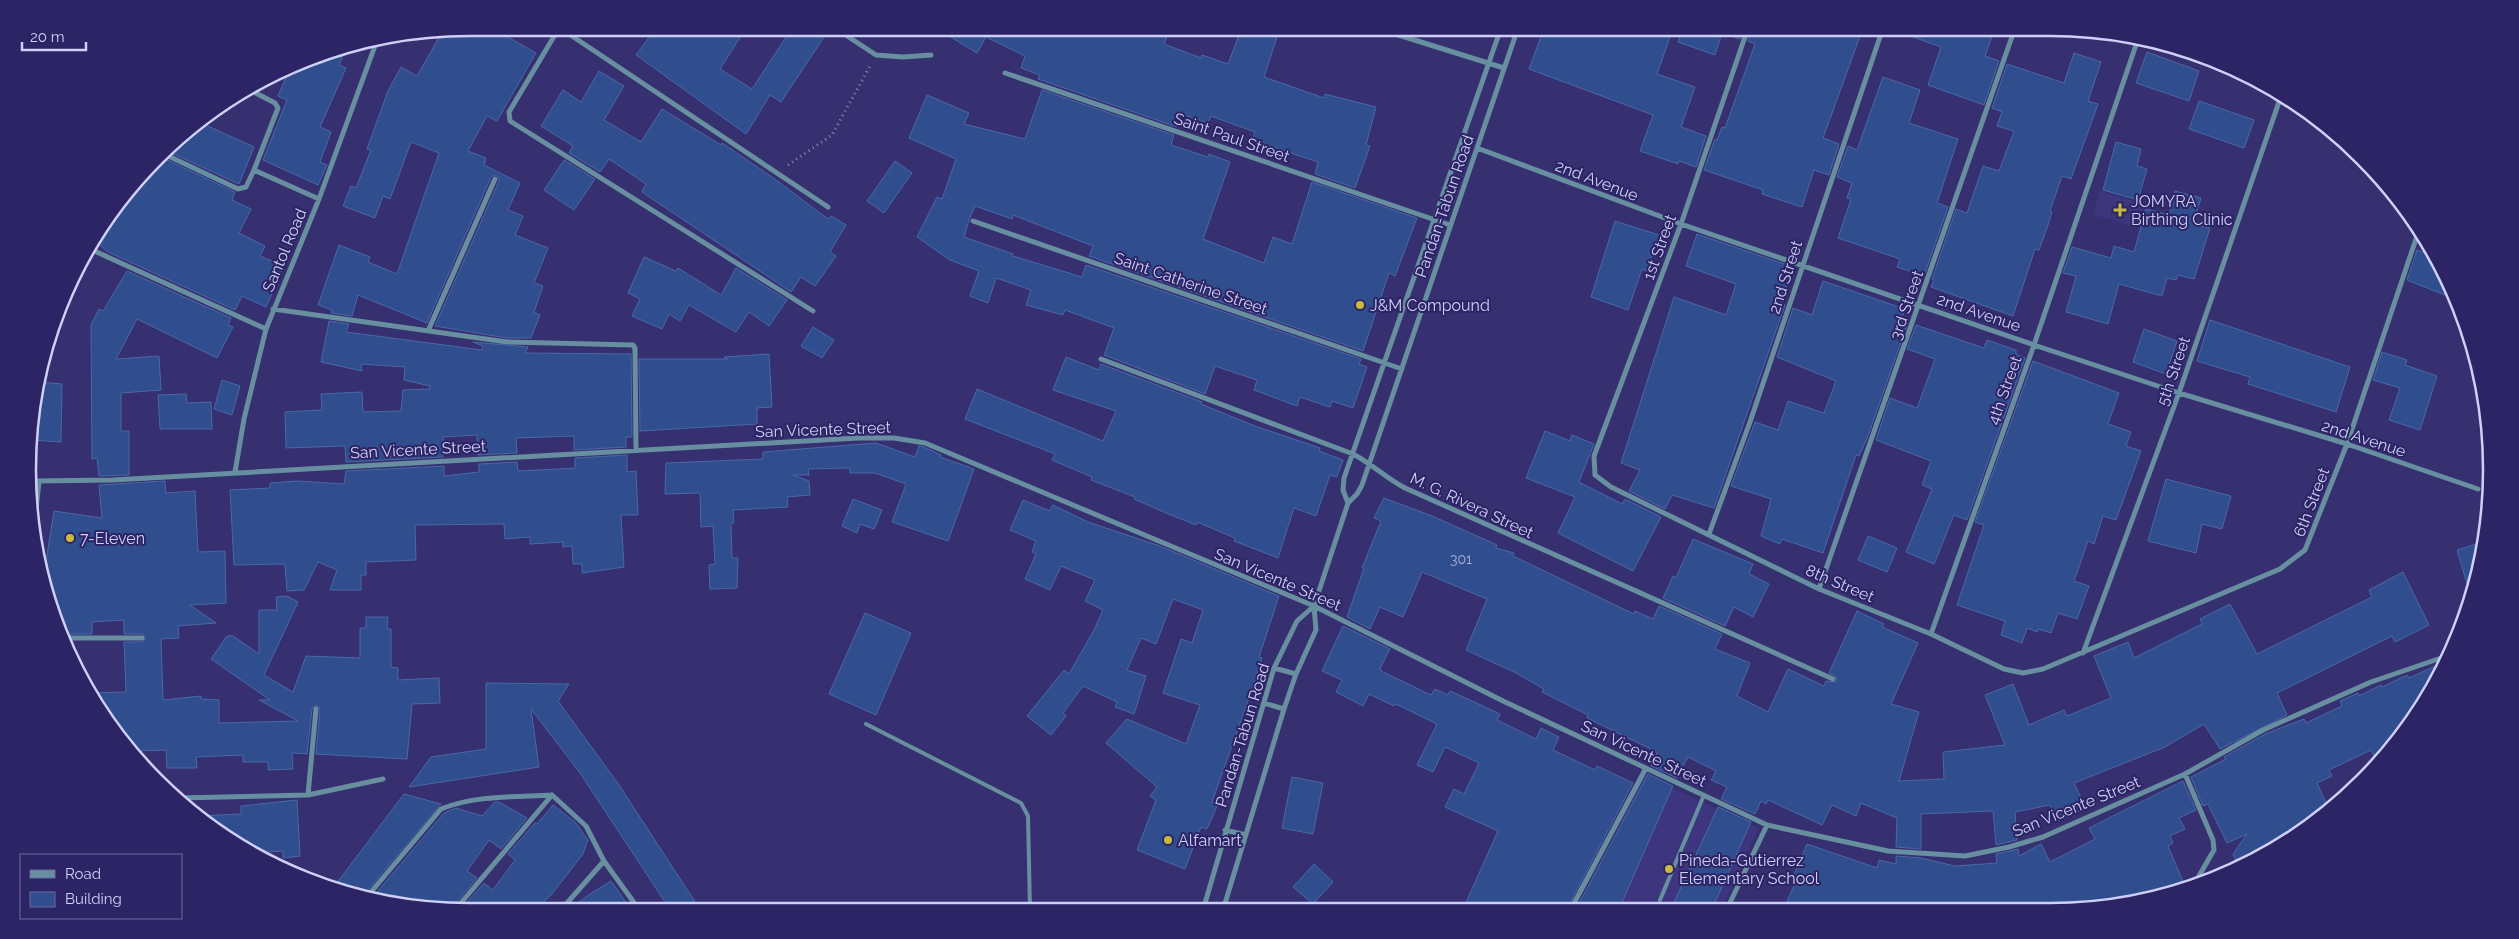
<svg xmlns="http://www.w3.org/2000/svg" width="2519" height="939" font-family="Raleway,sans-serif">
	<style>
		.built { fill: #3d357e }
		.building { fill: #304e8e; stroke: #4a68a8 }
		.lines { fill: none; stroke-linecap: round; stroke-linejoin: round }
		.path { stroke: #8885b8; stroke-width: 3; stroke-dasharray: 1 4; stroke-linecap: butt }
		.lane { stroke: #678f9f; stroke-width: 4 }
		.street { stroke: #678f9f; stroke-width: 5 }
		.poi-dot { fill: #c7bb3c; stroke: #2c2464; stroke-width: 2 }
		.labels { text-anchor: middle; stroke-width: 4; stroke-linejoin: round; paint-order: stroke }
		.number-label { font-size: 14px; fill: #a7b0dd }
		.street-label { font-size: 16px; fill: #cfd0f7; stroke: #2c2464 }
		.poi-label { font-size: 16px; fill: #cfd0f7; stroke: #2c2464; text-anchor: start }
		.rim { fill: none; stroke: #cfd0f7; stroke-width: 2.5 }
	</style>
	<rect width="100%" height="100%" fill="#362f70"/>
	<path class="built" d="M2100,191l48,14 -6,23 -49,-13z
		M1644,775l115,53 -38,81h-142z"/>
	<path class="building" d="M470,28h22l44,25 -39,68 -10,-5 -19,35 18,7 -2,7 36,18 -12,27 15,6 -8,19 33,13 -14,35 9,3 -9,26 6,3 -9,23h-24l-72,-12 64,-145v-4l-4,-2 -4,2 -64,146 -69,-28 -6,21 -21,-3 1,-3 -14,-5 21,-60 31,12 -2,5 29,12 42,-121 -28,-11 -21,57 -7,-3 -8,22 -32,-12 8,-20 5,2 15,-38 -4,-1 21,-58 13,-24 16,9 25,-44z
		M656,28h90l-26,41 32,20 40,-61h38l-49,74 -11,-7 -24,39 -110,-79z
		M936,28h234l-6,16 37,14 1,-3 26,9 11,-29 5,2 3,-9h33l-16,49 60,21 1,-4 51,13 -10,38 4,1 -15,42 -40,-14 3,-12 -45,-15 -3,7 -20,-7 5,-15 -44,-16 -3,7 -26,-9 -5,13 -139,-48 2,-4 -19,-7 4,-12 -39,-19 -9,16z
		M1544,28h100l26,9 -13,37 38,13 -14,40 25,9 -10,31 -17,-6 -1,3 -38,-13 13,-36 -124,-46z
		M1683,28h61l-4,11 -18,-6 -7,22 -37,-13z
		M1752,28h111l-40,110 16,6 -10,31 -15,-5 -12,37 -40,-13 1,-4 -59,-20 11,-31 2,1 5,-13 3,1 30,-84 -7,-3z
		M1895,28h100l-10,28 14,5 -15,44 -56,-20 13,-38 -47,-17z
		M346,48l-7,17 7,3 -26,59 11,5 -11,30 7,3 -9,20 -55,-25 24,-60 -9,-4 12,-28 37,-17z
		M2147,52l52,19 -10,30 -53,-18z
		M2074,53l27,9 -13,39 10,3 -27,75 -9,-3 -12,35 2,1 -4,13 -9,25 -4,-1 -22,67 -82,-29 3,-7 -2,-1 24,-70 11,4 16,-47 16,5 15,-40 -17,-5 5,-14 -10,-4 15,-44 57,19z
		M599,71l25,15 -20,34 37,22 21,-33 59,36 1,-2 50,34 56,42 3,-3 15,9 -16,27 6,4 -21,30 -14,-9 -10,15 -149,-100 4,-8 -37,-25 -9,13 -31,-19 4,-7 -32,-20 22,-36 18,12z
		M1883,77l37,13 -11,33 49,16 -21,64 11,4 -24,69 -27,-9 3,-8 -62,-21 13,-39 -4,-1 5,-15 -15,-6 11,-31 9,4z
		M1042,90l132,45 -3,10 37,12 1,-3 21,8 -27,77 61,24 9,-26 19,7 20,-62 105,36 -22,58 -6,-3 -26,78 -274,-95 4,-10 -80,-31 -1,4 -37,-13 -6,14 -5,17 49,17v2l69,21 4,-12 275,94 -2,5 8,3 -14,41 -21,-7 -2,6 -30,-10 -3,9 -43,-16 3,-10 -42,-14 -10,28 -101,-39 10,-27 -49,-18 -2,5 -37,-10 5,-15 -35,-12 -8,25 -18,-7 9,-25 -29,-11 -33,-23 20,-40 5,2 14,-40 -47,-21 18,-43 42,18 -5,11 61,15z
		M2199,101l55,19 -10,28 -55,-19z
		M199,122l55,25 -15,37 -72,-33 11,-14z
		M2116,142l25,7 -4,17 10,3 -9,31 -35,-10z
		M161,157l74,35 -3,8 19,9 -12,24 26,13 -5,10 24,10 -18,41 -24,-11 -7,14 -127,-58 -11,-9 1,-8z
		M564,160l31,19 -21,31 -30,-20z
		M895,161l17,12 -28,40 -17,-12z
		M2175,191l26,7 -8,26 17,4 -16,51 -16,-4 -2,5 -9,-2 -5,18 -43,-12 -11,40 -42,-12 10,-36 -13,-3 9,-26 39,11 3,-12 20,6 12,-43 23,6z
		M1615,221l44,14 -12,36 -5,-2 -14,41 -37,-13z
		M1697,234l96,33 -12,37 4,1 -71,203 -42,-13 -7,14 -36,-18 11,-21 -19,-7 53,-166 52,18 10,-31 -50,-18z
		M2417,250l19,7 19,42 -48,-19z
		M644,257l32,14 2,-3 43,27 15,-27 51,32 -18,26 -20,-14 -13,20 -47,-27 -9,16 -11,-7 -7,15 -30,-13 8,-17 -12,-6z
		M127,271l104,47 -3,7 5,2 -16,31 -80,-39 -21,40 43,-3 2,34 -40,3v38h8v44l-30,1 -2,-18 -5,1 -1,-134 8,-16 4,2z
		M1823,281l82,28 -4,11 7,2 -40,114 -9,20 -3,-1 -33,98 -41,-14 -2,5 -19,-8 10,-37 -40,-13 24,-64 23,8 10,-29 36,12 12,-32 -59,-24 16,-49 19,7z
		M2210,320l140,47 -14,45 -88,-28 2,-7 -53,-16z
		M329,321l20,3 -3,8 136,18 1,-4 -10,-4 55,5 -3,6 106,1 1,83h-6v10l-52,3v-14l-58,2 1,15 -39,2 -1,-20 -34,2v20l-97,5 -1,-16 -59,2 -1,-36 37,-2 -1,-16 41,-2 1,20 38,-1 2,-21 27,-1v-3l-26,-6 1,-13 -44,-3 1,7 -41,-9z
		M1916,325l68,23 3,-8 29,10v4l9,4 -58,162 -13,-5 -20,49 -28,-12 26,-63 -10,-4 9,-24 -55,-21 14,-42 27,10 18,-49 -28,-10z
		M813,327l21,13 -12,18 -21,-12z
		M2144,329l33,12 -11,33 -33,-12z
		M2382,352l25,8 -2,5 32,11 -17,54 -31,-10 11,-32 -27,-8z
		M769,354l3,53 -15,1v16l-117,7 -1,-72h89l-4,-2z
		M1066,357l33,13 2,-6 101,38 -1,2 54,22 65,22 -1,3 24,9 -6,17 -7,-2 -14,41 -22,-8 -16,50 -44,-17 1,-3 -38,-16 -1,3 -30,-12 -32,-14 1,-2 -44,-17 1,-3 -40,-17 3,-6 -90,-35 12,-30 126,52 13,-30 -63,-21z
		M2033,361l86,32 -11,31 23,8 -5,14 15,5 -25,69 -13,-4 -9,28 -6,-3 -14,40 15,5 -12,33 -19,-6 -7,20 -13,-4 -1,3 -10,-4 -5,15 -21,-8 4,-14 -48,-16 27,-80 -9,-3z
		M222,380l18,6 -8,29 -18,-6z
		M38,382l24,2 -1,58 -29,-2 -1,-28z
		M186,394l1,9 24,-1 1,27h-52l-2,-34z
		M1545,431l25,10 2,-6 22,9 -15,38 43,22 3,-5 36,18 -28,54 -75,-38 17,-36 -49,-19z
		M876,443l39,14 4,-11 5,1 17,8 -1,2 34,12 -26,72 -56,-19 14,-38 -31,-11h-25v-5l-42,1 1,6h-16l16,6 1,14 -23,2 1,10 -55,3 1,13h-3l1,35h6l-1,30 -27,1 -1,-24 6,-1 -2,-38 -12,1 -1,-34 -35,1 1,-31 97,-4v-7z
		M627,455v17l9,-1 2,44h-17l3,52 -42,6v-9h-9l-1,-18 -9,1v-5l-33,2v-7l-25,2 -1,-15 -89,1 1,35 -50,2v13h-5v15h-31l7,-20 -19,-8 -14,28 -17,1 -2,-27 -51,1 -4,-75 40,-2v-5l27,-2 47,3 2,-13 98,-5v10l35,-4v-8l38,-2 1,9 41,-2 16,-1v-10z
		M2166,479l65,17 -9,33 -20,-5 -6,29 -48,-12z
		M165,481l1,12 29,-2 3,61 27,-1 1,52 -36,2 26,18 -38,3 1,12 -18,1 2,61 38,-4v3l18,1v23l79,-2 -39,-21h11l-59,-41 16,-23h6l26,18v-44h18l-1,-13 11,-1 11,6 -34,73 29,17 13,-36 54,2v-30h6v-11h22l-1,12h4v38l7,1v12l41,-2 1,25 -28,1 -5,55 -91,-5 4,-45 -4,-4 -4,4 -5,45 -15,-1 1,16 -25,1v-8h-25v-7l-47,2 1,11h-30l-1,-18 -31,1 -33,-36 -12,-22 36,-1 -2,-50h18l4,-4 -4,-4h-18v-14l-32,2v12h-32l-17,-54 11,-69 48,7 -3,-33z
		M1384,498l48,18 65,29 -1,3 18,5 -1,3 121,58 1,-3 18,8 6,-13 63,28 -7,15 35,14 -13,33 31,16 20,-43 36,17 2,-5 10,1 1,-5 -8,-4 28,-62 27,13 -2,3 36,16 -27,61 28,8 -20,69 45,-2 -1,-27 62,-7 -20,-50 28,-11 16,41 35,-15 3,6 44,-18 -17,-42 34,-14 6,16 68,-34 -2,-5 30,-15 27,50 115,-57 -3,-7 34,-18 26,53 -34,17 -3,-6 -115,57 10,22 -67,34 -16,-25 -39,23 -91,36 12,25 -28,13 -8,-16 -35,7 2,28 -21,5 -3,-34 -72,3v35l-25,-2 1,-29 -36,-15 -5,13 -24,-11 -10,20 -54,-25 -2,4 -5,-3 -6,13 -34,-15 6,-12 -16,-7 5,-9 -28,-14 -11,21 -26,-12 6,-14 -70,-34 1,-3 -46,-23 2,-3 -28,-16 -50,-23 21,-51 -65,-27 -19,45 -23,-10 -10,22 -23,-12 17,-49h-2l19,-47 -7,-3z
		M853,499l29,11 -8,19 -14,-5 -3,9 -15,-7z
		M1023,500l27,11 3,-6 35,17 72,24 119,50 -20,61 3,1 -7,23 -43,121 6,2 -11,25 -6,-2 -16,42 -48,-19 19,-50 -6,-4 7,-9 -51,-44 21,-24 59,25 14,-39 -37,-12 18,-54 11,4 11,-33 -30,-11 -17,45 -15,-6 -14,32 19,6 -12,38 -19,-7 2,-5 -34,-16 -20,27 3,3 -15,19 -24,-19 37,-46 5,4 25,-44 9,-20 -18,-9 10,-21 -34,-14 -11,24 -25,-11 11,-25 -4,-2 4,-11 -26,-11z
		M1868,536l29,12 -10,24 -29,-12z
		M1693,539l60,25 -4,10 20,10 -16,33 -19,-10 -9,19 -62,-28 10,-22 3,2z
		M2477,544l4,13 -5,27 -5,13 -14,-47z
		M865,613l46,20 -35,82 -47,-21z
		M1343,626l47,23 -10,19 1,3 50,24 4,-6 13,6 2,-4 20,9 30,14 -3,6 39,19 5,-11 18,9 -6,13 42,20 2,-4 36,17 -66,126h-104l35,-78 -53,-24 9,-18 10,5 15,-31 -34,-16 -12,25 -16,-7 20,-41 -41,-20 -2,2 -25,-12 -6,12 -27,-14 6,-12 -20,-9z
		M2444,662l-12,29 -56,69 -5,-10 -42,20 3,6 -15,7 12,27 -90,58 -6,-14 14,-20 -20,9 -19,-39 -5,2 -12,-29 35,-18 -2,-2 41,-23 39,-15 2,4 36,-17 -2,-5 18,-8 1,3 22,-11 1,2 25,-12 2,3z
		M486,683l83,1 -11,17 61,84 82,126h-30l-91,-138 -49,-64 8,58 -130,20 22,-30 55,-8z
		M1648,774l25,12 -54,123h-43z
		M1292,777l31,6 -10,51 -31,-6z
		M2183,781l13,29 -17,8 6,11 -15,7 3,7 -5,3 16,38 -77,24h-323l14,-31 -4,-2 13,-31 70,24 2,-8 17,4v-8l25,2 34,8 42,-3 -1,-9 22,-5 1,7 22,-12 9,18 45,-23 -6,-11z
		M404,794l37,10 -79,93 -29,-9z
		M297,800l3,56 -17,2v-7l-30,2 -56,-37 44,-2v-8z
		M495,802h4l28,16 -26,31 -12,-9 -22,31 10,7 -26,31 -80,-10 73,-86 12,-5 26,8z
		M553,805l22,17 13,18 -5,14 -32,41 -17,16 -74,-1 24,-27 9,7 22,-30 -7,-6 27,-31 2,1z
		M1718,807l33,15 -39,87h-41z
		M1314,864l19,18 -20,22 -20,-17z
		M611,881l21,30h-66l27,-19z"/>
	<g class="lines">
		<path class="path" d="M788,165l44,-30 38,-69"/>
		<path class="lane" d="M866,724l155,79 7,13 2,94
			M1660,900l44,-105"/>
		<path class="street" d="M559,28l-50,84 1,9 303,190
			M560,28l268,179
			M835,28l41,27 27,2 28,-2
			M1376,28l128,40
			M1748,28l-67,196 -87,232 1,19 16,12 208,102 112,45 73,35 19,4 20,-4 237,-100 25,-19 42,-106 72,-214
			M1005,73l445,152
			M246,88l29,15 3,5 -24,62
			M1477,148l204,76 353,121 145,48 168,51 131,45
			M164,154l74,35 8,-2 8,-17 65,29
			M973,221l429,148
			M90,249l176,80
			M273,309l234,33 126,3 2,3 1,102
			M51,331l44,-93
			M428,331l67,-152
			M1101,359l252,95c19,10 33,24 52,34l428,191
			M235,472l9,-53 22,-90 53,-130 57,-156
			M34,481l79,-1 745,-42h36l31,5 389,163 189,95 264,124 121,26 77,5 44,-9 34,-10 142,-63 78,-44 108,-48 76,-26
			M1348,503l-5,-13 1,-12 157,-450
			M35,519l4,-37
			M1709,534l41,-112 133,-394
			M1819,589l196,-561
			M1931,634l103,-289 104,-306
			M61,638h81
			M2083,653l96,-260 102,-297
			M1274,668l22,6
			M1264,703l20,6
			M2185,774l28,66 1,10 -18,31
			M308,795l8,-86
			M180,798l128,-3 75,-16
			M1225,830l21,5
			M366,898l75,-89c34,-14 75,-12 111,-14l34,31 18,35 36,50
			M1204,906l13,4
			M1571,909l75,-141
			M1727,909l40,-84
			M455,910l97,-115
			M1203,910l71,-242 23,-47 17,-15
			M1223,910l61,-201 12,-35 20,-44 -2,-24 34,-103 9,-9 5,-9 156,-457
			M560,911l44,-50"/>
	</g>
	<g class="poi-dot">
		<path d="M2117.5 202.5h5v5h5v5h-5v5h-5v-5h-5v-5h5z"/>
		<circle cx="1360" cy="305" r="5"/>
		<circle cx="70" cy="538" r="5"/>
		<circle cx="1168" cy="840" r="5"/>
		<circle cx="1669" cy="869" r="5"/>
	</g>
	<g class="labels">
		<g class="number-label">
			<text x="1461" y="564">301</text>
		</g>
		<g class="street-label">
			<text transform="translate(1232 137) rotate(19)" y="6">Saint Paul Street</text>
			<text transform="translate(1597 180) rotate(21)" y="6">2nd Avenue</text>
			<text transform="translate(1444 206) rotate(-71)" y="6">Pandan-Tabun Road</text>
			<text transform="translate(1659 247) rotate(-70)" y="6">1st Street</text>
			<text transform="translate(284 250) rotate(-67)" y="6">Santol Road</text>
			<text transform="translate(1785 277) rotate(-72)" y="6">2nd Street</text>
			<text transform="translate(1191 283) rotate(19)" y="6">Saint Catherine Street</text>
			<text transform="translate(1906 305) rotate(-71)" y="6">3rd Street</text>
			<text transform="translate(1979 312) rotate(19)" y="6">2nd Avenue</text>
			<text transform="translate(2173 371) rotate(-71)" y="6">5th Street</text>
			<text transform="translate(2004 390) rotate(-70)" y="6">4th Street</text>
			<text transform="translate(823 429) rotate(-2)" y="6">San Vicente Street</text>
			<text transform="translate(2364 438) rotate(18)" y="6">2nd Avenue</text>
			<text transform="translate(418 449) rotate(-3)" y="6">San Vicente Street</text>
			<text transform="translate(2311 502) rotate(-69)" y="6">6th Street</text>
			<text transform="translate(1472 505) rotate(25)" y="6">M. G. Rivera Street</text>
			<text transform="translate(1278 579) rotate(23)" y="6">San Vicente Street</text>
			<text transform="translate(1840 583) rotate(23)" y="6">8th Street</text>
			<text transform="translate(1242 735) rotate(-73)" y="6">Pandan-Tabun Road</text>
			<text transform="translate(1644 753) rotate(25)" y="6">San Vicente Street</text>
			<text transform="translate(2076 806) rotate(-22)" y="6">San Vicente Street</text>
		</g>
		<g class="poi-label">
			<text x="2131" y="207">JOMYRA<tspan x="2131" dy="18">Birthing Clinic</tspan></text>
			<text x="1370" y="311">J&amp;M Compound</text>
			<text x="80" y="544">7-Eleven</text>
			<text x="1178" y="846">Alfamart</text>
			<text x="1679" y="866">Pineda-Gutierrez<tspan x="1679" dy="18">Elementary School</tspan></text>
		</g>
	</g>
	<path d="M0 0H2519V939H0ZM469 36H2050A433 433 0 0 1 2483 469V470A433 433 0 0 1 2050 903H469A433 433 0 0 1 36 470V469A433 433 0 0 1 469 36Z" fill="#2c2464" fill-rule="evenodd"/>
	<path class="rim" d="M469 36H2050A433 433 0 0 1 2483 469V470A433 433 0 0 1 2050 903H469A433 433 0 0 1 36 470V469A433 433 0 0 1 469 36Z"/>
	<rect x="20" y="854" width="162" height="65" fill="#2c2464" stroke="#6d699f"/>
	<rect x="30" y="870" width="25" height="8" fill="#678f9f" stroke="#6d699f"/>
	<text x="65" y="879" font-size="15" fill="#cfd0f7">Road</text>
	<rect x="30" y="892" width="25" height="15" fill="#304e8e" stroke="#6d699f"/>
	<text x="65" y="904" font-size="15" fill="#cfd0f7">Building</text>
	<path d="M22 42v8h64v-8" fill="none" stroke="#cfd0f7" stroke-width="2.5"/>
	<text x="30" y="42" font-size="15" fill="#cfd0f7" stroke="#2c2464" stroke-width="4" paint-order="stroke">20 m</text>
</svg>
